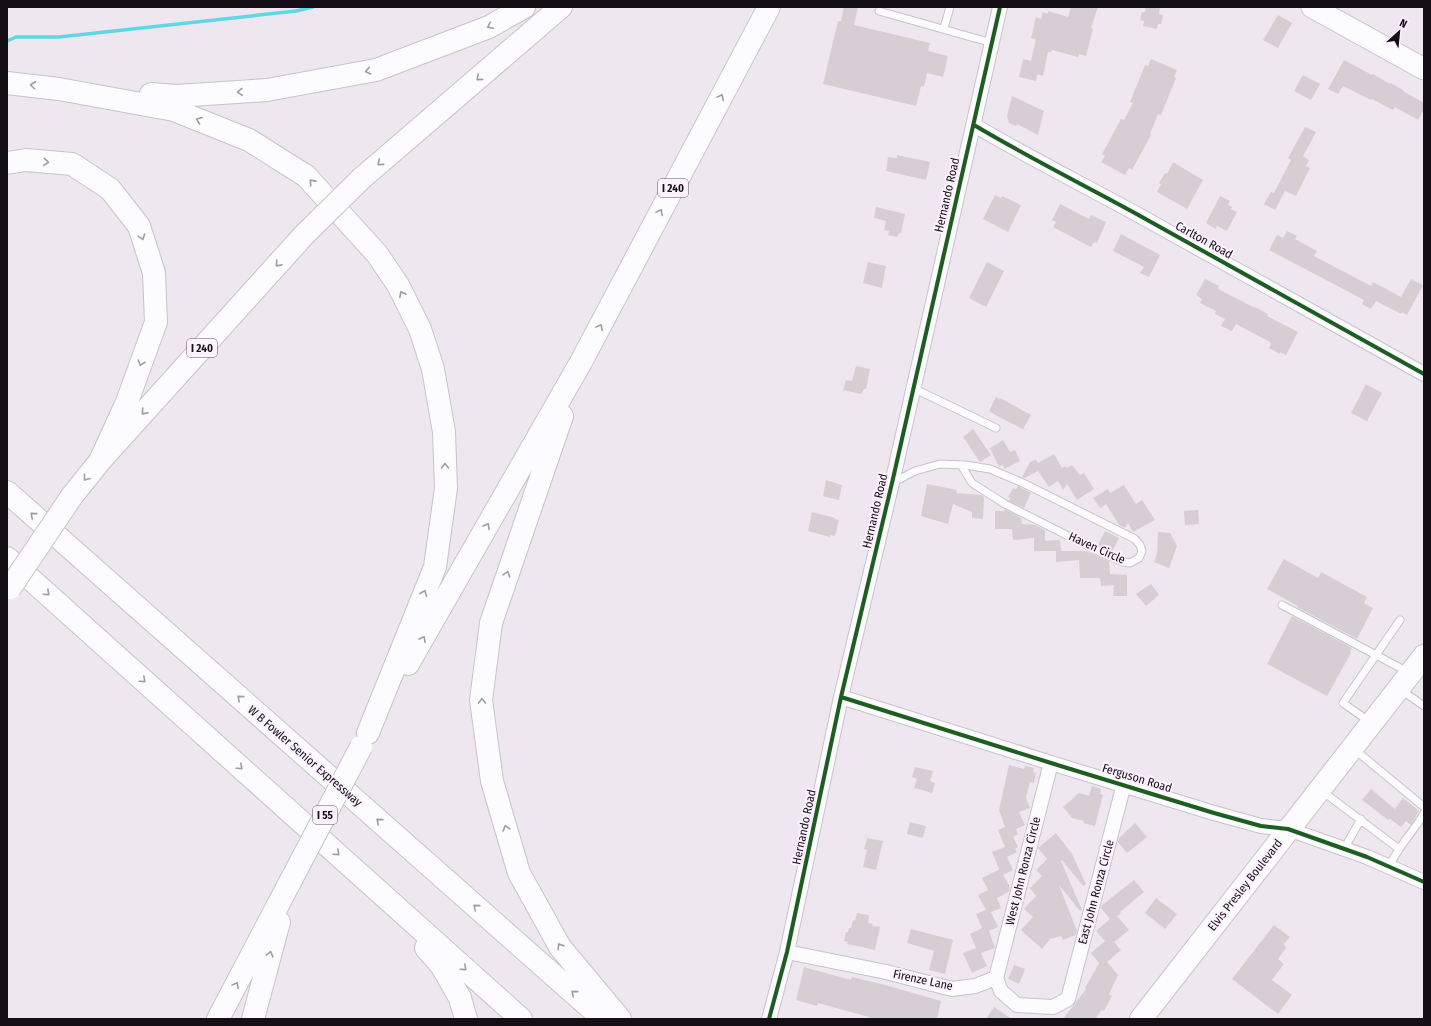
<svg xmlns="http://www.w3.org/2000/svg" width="1431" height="1026" font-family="'Fira Sans Condensed',sans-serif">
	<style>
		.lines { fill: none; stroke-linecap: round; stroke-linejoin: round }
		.stream { stroke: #5ed8e4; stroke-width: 3.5 }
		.building { fill: #d7ced4 }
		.lane-casing { stroke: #c8c3ca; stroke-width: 9 }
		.street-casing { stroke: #c8c3ca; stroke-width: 16 }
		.secondary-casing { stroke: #c8c3ca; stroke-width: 23 }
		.primary-casing { stroke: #c8c3ca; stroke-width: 24 }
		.highway-casing { stroke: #c8c3ca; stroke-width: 24 }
		.lane { stroke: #fcfbfd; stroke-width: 7 }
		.street { stroke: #fcfbfd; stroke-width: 14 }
		.secondary { stroke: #fcfbfd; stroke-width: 21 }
		.primary { stroke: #fcfbfd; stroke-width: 22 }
		.highway { stroke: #fcfbfd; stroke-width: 22 }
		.highway-bridge-casing { stroke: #c8c3ca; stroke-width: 24; stroke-linecap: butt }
		.highway-bridge { stroke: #fcfbfd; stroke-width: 22 }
		.cycleway-casing { stroke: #fcf1ff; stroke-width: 6 }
		.cycleway { stroke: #1b5e20; stroke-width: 4 }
		.oneway { stroke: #9f9da0 }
		.labels { text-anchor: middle; stroke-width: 4; stroke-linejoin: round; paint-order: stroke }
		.shield { fill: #fcf1ff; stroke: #5a535a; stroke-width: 1 }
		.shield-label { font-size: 11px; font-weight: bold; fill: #140f14 }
		.street-label { font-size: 12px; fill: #140f14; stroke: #fcf1ff }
	</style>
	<rect width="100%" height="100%" fill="#eee7f0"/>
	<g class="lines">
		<path class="stream" d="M7,41l9,-4h43l237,-26 17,-4"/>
	</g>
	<path class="building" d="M844,7h14l-4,18 76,18 -2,8 20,5 -5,21 -16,-4 -3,14 -3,-1 -5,20 -93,-22 15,-63h3z
		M1071,7h27l-7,21 2,1 -7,27 -7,-2 -1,3 -26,-7 -1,2h-3l-5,24 -6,-2 -1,7 -17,-4 4,-18 8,2 5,-22 -5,-1 5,-21 5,2 2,-7 5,2v-3l20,6z
		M1146,7h14l-1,7 4,1 -2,9h-3l-1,5 -14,-3 1,-5 -4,-1 2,-8h3z
		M1278,15l14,8 -14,25 -15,-8z
		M1151,59l26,11 -3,7 2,1 -15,37 -3,-1 -8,20 1,1 -19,35 -3,-2 -4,7 -24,-13 4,-6 -3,-2 19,-35 3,1 9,-17 -3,-1 15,-37 3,1z
		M1344,60l28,15 1,-1 17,10 1,-1 12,7v1l21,12v6l-6,11 -23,-13 -2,3 -21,-11 -1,1 -28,-14 -5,8 -10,-5z
		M1303,75l17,9 -9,16 -17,-9z
		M1012,96l32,15 -6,24 -21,-11 -1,2 -7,-3 -2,-7z
		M1305,127l11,5 -13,24 6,4 -3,6 4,2 -14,28 -11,-5 -10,19 -11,-6 7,-12 3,1 17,-33 -3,-2z
		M897,155l33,7 -4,18 -40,-9 2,-14 9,1z
		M1173,162l30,18 -16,29 -30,-17 4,-8 -2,-1 6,-10 2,1z
		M995,195l6,3 1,-2 19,9 -13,27 -25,-13z
		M1220,196l10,5 -2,4 4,2 -1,2 6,3 -10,19 -10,-5 -1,3 -10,-6z
		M1060,204l29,15 2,-4 15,7 -9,21 -3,-1 -3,5 -38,-20 3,-5 -4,-2z
		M876,207l29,7 -4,19h-2l-2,4 -9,-2 1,-4 -5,-1 2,-9 -12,-3z
		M1287,231l10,5 -2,3 22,12 -3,5 57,30 2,-4 28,15 10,-18 12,6 -16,30 -5,-3 -1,2 -25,-13 -5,8 -9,-5 2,-4 -95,-50 8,-15 6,3z
		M1121,234l39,21 -11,22 -9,-4 4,-6 -31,-16z
		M868,262l18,4 -4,22 -19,-5z
		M987,262l17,9 -18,36 -17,-9z
		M1205,279l14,7 -1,3 37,19v-1l13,7 -1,2 31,16 -12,23 -6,-3v2l-11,-6 2,-4 -1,-2 -34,-18 -4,7 -11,-5 4,-7 -10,-5 1,-3 -16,-8 2,-4 -6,-4z
		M856,366l14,3 -4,20h-2l-3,5 -18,-4 3,-10 6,1z
		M1366,384l16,9 -15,28 -16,-8z
		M996,397l4,2v-1l31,17 -8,14 -30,-15h1l-5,-3z
		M973,429l18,26 -11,7 -17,-25z
		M1003,440l7,12 5,-2 5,11 -16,8 -1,-4 -4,2 -9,-19z
		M1054,454l8,14 3,-2 2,2 5,-3 8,10 4,-2 10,16 -17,11 -10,-16 -4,6 -5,-9 -9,6 -11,-16 -13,7 -3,-1 8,-15 6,-3 2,4z
		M826,480l16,5 -3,15 -16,-4z
		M927,484l30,6 -1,3 25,2 3,2 -1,22 -11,-1v-6l-19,-8 -5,20 -27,-8z
		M1124,485l12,19 6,-4 13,20 -22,12 -5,-9 -3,5 -6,-3 -13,-21 -6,4 -7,-10 15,-9 2,4z
		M1018,486l13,7 -7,15 -15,-7 1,-3 -2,-1 5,-9 3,1z
		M1005,509l16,9 1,6 13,1 10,5v11l15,-1 1,11h25l23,10 1,13 17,1v21h-14l1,-11 -13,1 -1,-8h-20l-1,-18 -23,2v-11h-22v-13l-21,2 -1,-11h-17v-18h9z
		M1198,510l1,14 -14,1 -1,-14z
		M812,512l23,6 -1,1 5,1 -4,16 -5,-1v2l-22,-6z
		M1105,531l14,7 -7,14 -14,-7z
		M1158,532l12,1 7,13 -8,22 -15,-6 3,-8z
		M1284,559l34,19 3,-6 46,25 -3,6 9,5 -16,31 -60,-32 1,-1 -31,-17z
		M1151,584l8,11 -13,11 -10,-12z
		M1292,616l60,32 -2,4 1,1 -24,43 -60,-32z
		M1009,765l15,4 1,-3 9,2 -1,4 3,1 -2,10 -4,-1 -4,16 4,10 -11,4 6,13 -9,4 2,5 -5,3 5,10 -3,2 2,3 -10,5 6,13 -10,5 7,12 -1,1 1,3 -13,7 4,10 -10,4 7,15 -9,4 6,17 -14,5 6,13 -15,7 -9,-20 13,-5 -6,-14 12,-6 -6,-14 10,-4 -8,-15 10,-5 -6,-12 18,-9v2l-8,-19 13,-5 -7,-17 7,-3 -6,-17z
		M915,767l18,4 -3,10 5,2 -3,10 -18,-5 3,-9 -5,-2z
		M1092,786l9,3 -1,5 3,1 -8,31 -12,-3 1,-2 -12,-3 -9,-11 16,-14 10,3z
		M1371,789l24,20 8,-11 16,13 -8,14 -5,-4 -5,6 -11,-8 -2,1 -26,-20z
		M910,822l16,4 -3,12 -16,-4z
		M1135,823l12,14 -20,16 -9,-11 1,-4z
		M1056,833l16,21 14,30 -3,2 -21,-26 -1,1 21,49 -2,1 -21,-26 18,46 -1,4 -13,5 -2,-4 -11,3 -8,10 -21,-19 12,-13 -9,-8 12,-13 -6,-8 12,-12 -6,-6 11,-11 -9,-11z
		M867,838l16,3 -7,29 -13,-3 4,-17 -3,-1z
		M1134,880l10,12 -24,20 1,1 -4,3 12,14 -15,12 7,8 -14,12 11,13 -9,19 3,2 -8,15 -2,-1 -7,9h-32l23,-30 -1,-1 14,-25 -8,-10 14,-12 -9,-10 14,-12 -9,-11v-2z
		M1156,898l21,16 -12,15 -20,-16z
		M857,913l12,2 -1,8 5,1 -1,2 8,1 -5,23 -28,-6 1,-2 -4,-1 2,-9h2l1,-4h2l2,-8 2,1z
		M1274,925l16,12 -6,7 2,4 -8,11 6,5 -12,16 20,15 -14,19 -46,-35z
		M911,929l42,11 -8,34 -16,-4 5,-19 -27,-8z
		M1014,965l11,4 -6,15 -11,-5z
		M804,967l47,13 1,-3 33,8 56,16 -4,18h-61l-58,-16 -1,3 -21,-6z
		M994,1007l18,12h-26z"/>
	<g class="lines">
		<g class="lane-casing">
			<path id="lane" d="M879,11l113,32
				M944,28l6,-21
				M913,388l83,40
				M892,483l23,-12 25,-7 25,1 25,4 33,14 112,56 5,6 2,6 -3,7 -9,5 -7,-1 -25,-11 -93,-47 -33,-21 -11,-18
				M1282,605l126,67
				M1401,690l23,16
				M1370,722l-27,-19 57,-83
				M1354,749l70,58
				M1322,791l77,58 19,-26 6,-10
				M1344,849l17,-30
				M1389,866l10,-17"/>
		</g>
		<g class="street-casing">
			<path id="street" d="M974,125c52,31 106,58 159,87 97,53 194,107 291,162
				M841,697l210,66 163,50 47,13 27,3 79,28 57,25
				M787,952l99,20 66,17 23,-3 21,-8 5,13 16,14 36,2 15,-8 56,-215
				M996,978l55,-215
				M769,1019l18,-67 54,-255 51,-214 108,-476"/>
		</g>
		<g class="secondary-casing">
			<path id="secondary" d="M1312,7l112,62"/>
		</g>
		<g class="primary-casing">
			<path id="primary" d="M1141,1019l283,-363"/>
		</g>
		<g class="highway-casing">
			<path id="highway" d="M7,83l52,6 115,21 75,30 57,36 71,78 21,31 22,44 13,40 11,63 2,56 -11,79 -67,166
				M151,94l25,2 91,-6 109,-20 113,-43 35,-20
				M7,163l19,-3 46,4 38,25 29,37 15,47 2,49 -29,80 -27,59
				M362,178l199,-171
				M562,416l-71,207 -10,77 11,81 27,92 41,74 60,72
				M7,492l596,527
				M72,496l28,-35 204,-226
				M7,558l514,461
				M408,664l173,-302 188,-355
				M426,948l15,17 19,33 6,21
				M218,1019l72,-137
				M253,1019l26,-97"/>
		</g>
		<use href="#lane" class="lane"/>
		<use href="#street" class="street"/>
		<use href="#secondary" class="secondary"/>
		<use href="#primary" class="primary"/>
		<use href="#highway" class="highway"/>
		<g class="highway-bridge-casing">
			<path id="highway-bridge" d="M304,235l58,-57
				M10,588l62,-92
				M290,882l71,-135"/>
		</g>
		<use href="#highway-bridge" class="highway-bridge"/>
		<g class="cycleway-casing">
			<path id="cycleway" d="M974,125c52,31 106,58 159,87 97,53 194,107 291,162
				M841,697l210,66 163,50 47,13 27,3 79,28 57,25
				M769,1019l18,-67 54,-255 51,-214 108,-476"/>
		</g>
		<use href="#cycleway" class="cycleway"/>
	</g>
	<defs><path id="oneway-chevron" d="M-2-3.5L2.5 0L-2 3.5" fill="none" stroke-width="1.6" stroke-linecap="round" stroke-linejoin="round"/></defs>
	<g class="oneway">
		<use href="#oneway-chevron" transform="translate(490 26) rotate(154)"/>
		<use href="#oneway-chevron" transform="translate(368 71) rotate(169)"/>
		<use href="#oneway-chevron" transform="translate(479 78) rotate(139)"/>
		<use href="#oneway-chevron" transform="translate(33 85) rotate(-173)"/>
		<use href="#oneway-chevron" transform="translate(240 92) rotate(177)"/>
		<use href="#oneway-chevron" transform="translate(721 97) rotate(-62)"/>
		<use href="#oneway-chevron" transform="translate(199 120) rotate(-158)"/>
		<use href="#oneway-chevron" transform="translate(46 162) rotate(5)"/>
		<use href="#oneway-chevron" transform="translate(380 163) rotate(139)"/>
		<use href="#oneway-chevron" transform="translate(312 182) rotate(-132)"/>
		<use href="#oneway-chevron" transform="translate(660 212) rotate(-62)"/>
		<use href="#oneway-chevron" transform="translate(142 237) rotate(72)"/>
		<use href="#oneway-chevron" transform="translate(278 264) rotate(132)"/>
		<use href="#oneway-chevron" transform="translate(402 294) rotate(-117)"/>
		<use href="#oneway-chevron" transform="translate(600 327) rotate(-62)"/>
		<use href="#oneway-chevron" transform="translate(141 363) rotate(109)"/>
		<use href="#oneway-chevron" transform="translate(144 412) rotate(132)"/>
		<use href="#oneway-chevron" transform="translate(445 466) rotate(-91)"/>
		<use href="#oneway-chevron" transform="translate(86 478) rotate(128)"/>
		<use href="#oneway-chevron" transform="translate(33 515) rotate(-139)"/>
		<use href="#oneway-chevron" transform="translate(487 526) rotate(-60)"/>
		<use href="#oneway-chevron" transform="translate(507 574) rotate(-72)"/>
		<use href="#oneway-chevron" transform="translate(47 593) rotate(42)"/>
		<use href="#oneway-chevron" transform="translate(424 593) rotate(-68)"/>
		<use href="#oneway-chevron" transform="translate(423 639) rotate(-60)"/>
		<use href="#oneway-chevron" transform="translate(143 680) rotate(42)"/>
		<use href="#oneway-chevron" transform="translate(240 698) rotate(-139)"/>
		<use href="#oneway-chevron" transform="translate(482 701) rotate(-91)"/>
		<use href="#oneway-chevron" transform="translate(240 767) rotate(42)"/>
		<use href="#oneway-chevron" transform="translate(379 821) rotate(-139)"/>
		<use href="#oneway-chevron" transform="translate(506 828) rotate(-106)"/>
		<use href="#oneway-chevron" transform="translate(337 853) rotate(42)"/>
		<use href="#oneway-chevron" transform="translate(476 907) rotate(-139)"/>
		<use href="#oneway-chevron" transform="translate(560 946) rotate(-123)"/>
		<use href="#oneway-chevron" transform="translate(270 954) rotate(-75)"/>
		<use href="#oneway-chevron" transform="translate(464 968) rotate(42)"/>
		<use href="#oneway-chevron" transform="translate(236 985) rotate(-62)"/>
		<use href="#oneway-chevron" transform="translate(574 993) rotate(-139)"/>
	</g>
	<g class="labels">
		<g class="shield">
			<rect x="658" y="179" width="30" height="18" rx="3"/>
			<rect x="187" y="339" width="30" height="18" rx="3"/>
			<rect x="313" y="806" width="24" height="18" rx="3"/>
		</g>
		<g class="shield-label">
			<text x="673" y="192">I 240</text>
			<text x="202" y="352">I 240</text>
			<text x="325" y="819">I 55</text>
		</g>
		<g class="street-label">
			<text transform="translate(947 195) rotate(-77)" y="4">Hernando Road</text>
			<text transform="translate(1204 240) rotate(29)" y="4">Carlton Road</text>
			<text transform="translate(875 511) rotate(-77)" y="4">Hernando Road</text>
			<text transform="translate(1097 548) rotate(24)" y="4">Haven Circle</text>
			<text transform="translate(305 756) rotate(41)" y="4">W B Fowler Senior Expressway</text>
			<text transform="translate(1137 778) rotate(17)" y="4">Ferguson Road</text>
			<text transform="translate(804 827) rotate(-78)" y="4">Hernando Road</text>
			<text transform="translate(1023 871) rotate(-76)" y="4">West John Ronza Circle</text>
			<text transform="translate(1245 885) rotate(-52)" y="4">Elvis Presley Boulevard</text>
			<text transform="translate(1096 892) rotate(-75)" y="4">East John Ronza Circle</text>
			<text transform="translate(923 980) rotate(12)" y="4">Firenze Lane</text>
		</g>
	</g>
	<rect width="1431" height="1026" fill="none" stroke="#140f14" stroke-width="16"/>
	<g transform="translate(1399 32) rotate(27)" stroke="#fcf1ff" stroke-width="3" paint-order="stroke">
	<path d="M0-3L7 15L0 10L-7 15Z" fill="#140f14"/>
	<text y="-6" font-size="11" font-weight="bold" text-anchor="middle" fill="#140f14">N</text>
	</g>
</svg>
